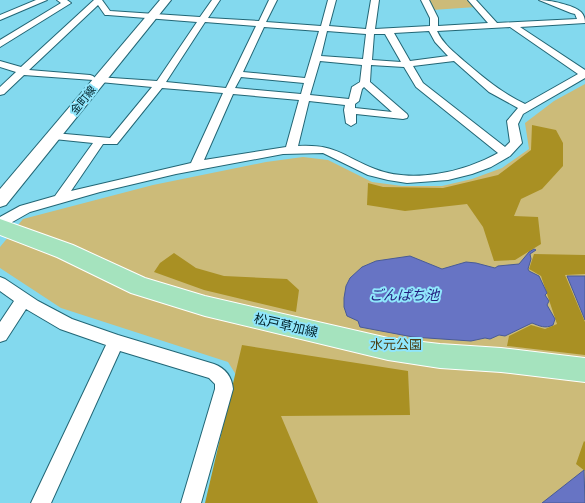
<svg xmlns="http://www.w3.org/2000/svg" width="585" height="503" font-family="'Noto Sans','Noto Sans JP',sans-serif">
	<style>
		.green { fill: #ccbb79 }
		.forest { fill: #a99023 }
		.water { fill: #6774c4; stroke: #485b96 }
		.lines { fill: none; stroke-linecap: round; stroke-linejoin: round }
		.minor-casing { stroke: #226675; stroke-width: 2 }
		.secondary-casing { stroke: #226675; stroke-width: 2 }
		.primary-casing { stroke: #fff; stroke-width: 2 }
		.minor { fill: #fff; fill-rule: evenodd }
		.secondary { fill: #fff; fill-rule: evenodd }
		.primary { fill: #a5e3be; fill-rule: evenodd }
		.labels { text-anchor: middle; stroke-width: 4; stroke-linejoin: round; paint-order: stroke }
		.far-street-label { font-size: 11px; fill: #00222a; stroke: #90e6fc }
		.street-label { font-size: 13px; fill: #00222a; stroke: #90e6fc }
		.park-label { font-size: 13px; fill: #4b4016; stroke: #90e6fc }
		.water-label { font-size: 14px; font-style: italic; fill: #221e7e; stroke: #90e6fc }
	</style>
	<rect width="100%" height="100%" fill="#83d9ee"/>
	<path class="green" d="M427,0h42l7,7 -44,3z
		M585,84v419h-372l30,-117 -15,-24 -167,-54 -61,-40v-21l23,-28 130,-34 113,-23 37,-5 25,3 44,22 30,4h40l30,-7 30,-11 27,-19 -4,-26 29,-22z"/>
	<path class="forest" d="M532,125l24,5 7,13v23l-21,23 -21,10 -7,17 24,1 3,27 -26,16 -21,1 -11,-34 -16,-23 -62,7 -38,-6 1,-22 15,4 60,1 55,-13 33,-25z
		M174,253l22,15 28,8 63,3 12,11 -3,22 -92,-22 -50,-18 6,-9z
		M534,254l51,1v19l-20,1 20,47v33l-78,-9 2,-10 22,-11 14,4 12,-5 -16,-48 -12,-7z
		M242,345l166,26 2,44 -129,1 37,87h-113z
		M584,441l1,1v29l-9,-7z"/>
	<path class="water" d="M534,249l2,1 -6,4 1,5 -3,10 1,2 10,5 8,17 -2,2 4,6 -2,4 8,14 -2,6c-8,4 -13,1 -21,-2l-27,13 -6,-1 -9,4 -5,-1 -14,3 -58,-4 -53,-10 -2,-6 -11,-5 -3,-9v-9l2,-12 4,-8 12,-11 14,-6 34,-5 32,13 24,-7 10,1 19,5 3,-2 21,-2 10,-12z
		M567,276h18v44z
		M584,470l1,33h-43z"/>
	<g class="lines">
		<g class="minor-casing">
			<path id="minor" d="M36,0h11l-47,20v-5z
				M57,0h10l4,3 -71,44v-7l61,-37z
				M94,0h8l8,11 90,6 12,-17h8l-12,18 51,3 10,-21h8l-11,22 55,4 7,-26h8l-7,26 37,3 5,-29h8l-4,29 55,-3v-8l-9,-18h8l9,18v8l50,-3 -20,-23h8l21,23 80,-4 -2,-5 -4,-1 -32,-13c10,0 35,5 42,12 3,3 4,7 4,11l-65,4 65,43v8l-62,36 -5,10 4,19 -12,13 -19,11 -19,7 -24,6 -41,3 -19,-3 -20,-5 -45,-22 -40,1 -107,20 -76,18 -70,20 -30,17v-12l20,-11 35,-10 38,-53 -39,-4 -6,-3 2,-2 4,-1 56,5 42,-51 -52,-5 -5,-3 2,-2 60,4 40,-59 -89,-7h-3l-7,-10 -69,65 61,5 3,1 2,2 -2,2 -69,-5 -20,19 -4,1v-8l16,-15 -16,-5v-6l21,6zM205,22l51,4 -30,62 -60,-6zM264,27l55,4 -14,47 -62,-6zM510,27l68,47 -53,30c-23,-11 -41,-26 -61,-43 -10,-9 -21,-17 -27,-30zM327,31l39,3 -3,25 -42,-3zM429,31l6,11 13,14 -38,5 -16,-28zM374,34h11l16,28 -29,-2zM320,61l42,4 -2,17 -8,5 -3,12 -39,-4zM454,61l35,31 29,16 -11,13 3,21 -5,5 -82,-64 -10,-17zM371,65l33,2 12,20 82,66c-34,19 -85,31 -123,16 -33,-13 -39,-25 -77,-23l11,-45 36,4 -1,5 2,13 5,3 5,-3v-9l47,5 4,-1 1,-2 -1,-2 -37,-32zM241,77l63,6 -3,11 -66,-6zM364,87l28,25 -37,-4v-4l4,-3 3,-12zM162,88l61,5 -32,70 -120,28 32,-47h14zM233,94l66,6 -13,47 -82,13z
				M0,277l5,2 33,22 34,18 46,16 96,29c11,4 18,13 19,25l-32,114h-20l34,-114v-5l-6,-6 -89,-27 -69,152h-20l75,-158 -46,-16 -34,-20 -20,31 -6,2v-20l14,-21 -14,-10z"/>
		</g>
		<g class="secondary-casing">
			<path id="secondary" d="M160,0h11l-165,205 -6,2v-18z"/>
		</g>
		<g class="primary-casing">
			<path id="primary" d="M0,219l73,26 72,33 60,18 183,42 52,6 61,4 84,10v24l-84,-10 -61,-4 -52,-8 -183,-44 -74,-23 -74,-36 -57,-22z"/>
		</g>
		<use href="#minor" class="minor"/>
		<use href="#secondary" class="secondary"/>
		<use href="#primary" class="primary"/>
	</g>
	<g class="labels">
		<g class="far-street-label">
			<text transform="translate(83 100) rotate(-51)" y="4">金町線</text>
		</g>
		<g class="street-label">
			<text transform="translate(286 325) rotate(13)" y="5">松戸草加線</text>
		</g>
		<g class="park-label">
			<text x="396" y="349">水元公園</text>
		</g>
		<g class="water-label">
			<text x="404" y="300">ごんぱち池</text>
		</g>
	</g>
</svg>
